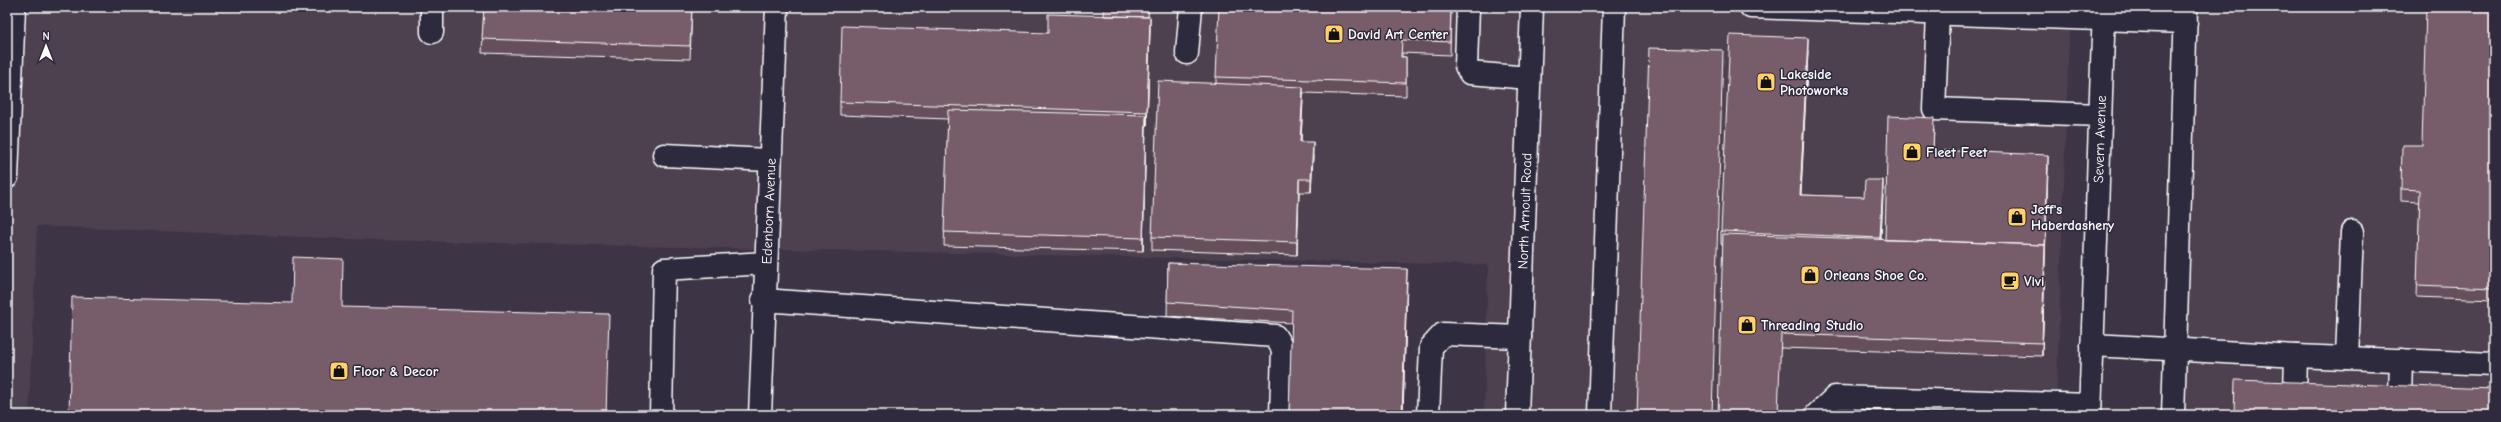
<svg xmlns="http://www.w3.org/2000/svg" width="2501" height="422" font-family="'Comic Neue',sans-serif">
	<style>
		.built { fill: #4e4050 }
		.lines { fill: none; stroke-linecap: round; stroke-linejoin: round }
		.minor-casing { stroke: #fff; stroke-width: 25 }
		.minor { stroke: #2f2a3d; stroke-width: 22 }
		.wall { fill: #65505a; stroke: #fff }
		.shaded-wall { fill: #53414a; stroke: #fff }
		.building { fill: #765d69; stroke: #fff }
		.labels { text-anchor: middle; stroke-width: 3; stroke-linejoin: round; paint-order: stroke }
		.poi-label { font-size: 14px; font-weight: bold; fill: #fff; stroke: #2f2a3d; text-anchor: start }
		.street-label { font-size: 14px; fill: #fff; stroke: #2f2a3d }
	</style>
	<rect width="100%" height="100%" fill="#3d3446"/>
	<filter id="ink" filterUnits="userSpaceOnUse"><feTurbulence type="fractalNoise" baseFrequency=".025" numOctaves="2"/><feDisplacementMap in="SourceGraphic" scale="8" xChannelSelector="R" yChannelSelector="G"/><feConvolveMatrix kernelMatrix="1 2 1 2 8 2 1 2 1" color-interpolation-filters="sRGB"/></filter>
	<g filter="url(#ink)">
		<path class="built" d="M7,7h2063l-14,408h-572l4,-150 -1115,-25 -336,-14 -8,189h-22z
			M2188,7h306v408h-320z"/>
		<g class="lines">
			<g class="minor-casing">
				<g id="minor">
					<path d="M1468,7l-2,59 4,7 59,5"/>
					<path d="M1751,7l435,15"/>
					<path d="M1938,14l-4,95 166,6"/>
					<path d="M432,32v-25"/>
					<path d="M1187,53l4,-46"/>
					<path d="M664,155l106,5"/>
					<path d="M7,177l7,-170"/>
					<path d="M763,300l512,36 8,13 -2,66"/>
					<path d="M2092,345l204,11 198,8"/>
					<path d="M2347,358l5,-126"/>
					<path d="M2295,394l1,-38"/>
					<path d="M2400,397l1,-37"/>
					<path d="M661,415l3,-146 102,-6"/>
					<path id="s1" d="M760,415l17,-408"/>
					<path d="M1428,415l3,-68 12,-13 77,3"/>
					<path id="s2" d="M1517,415l15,-408"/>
					<path d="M1600,415l14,-408"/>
					<path d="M1816,415l19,-18 255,8"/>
					<path id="s3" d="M2090,415l14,-408"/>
					<path d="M2173,415l13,-407"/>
				</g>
			</g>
			<use href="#minor" class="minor"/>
		</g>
		<path class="wall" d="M484,7h208l-2,52 -208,-6z
			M1451,7l-1,48 -48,-2v4h4v39l-103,-3 -2,49 12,14 -2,36h-12l-2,63 -145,-5v-13l64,-153v-7z
			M2494,7v293l-77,-3 3,-95 -19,-1v-12l21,-44z
			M1104,16l45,1 1,14 -3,94h-1l-3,126 -199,-5 4,-127 -108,-4v-13l208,-69z
			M1808,51l-7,144 63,2 19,-3 -2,45 4,1 49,-110 -1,20 115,17 -6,189 -261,-8 -59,-103 -1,-1v-13z
			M1168,263l239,19 -4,133h-114l3,-92 -125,-7z"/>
		<path class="shaded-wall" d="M1150,17v14l-3,94v-13z
			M1808,38v13l-8,157v-13z
			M1303,87v14l-3,55v-14z
			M1146,115v13l-3,123v-13z
			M1313,142v14l-2,36v-13z
			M2048,155v12l-6,189 3,-110z
			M1299,179v13l-2,63v-13z
			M1883,180v14l-3,58v-14z
			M1407,269l-4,146h-1z"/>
		<path class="building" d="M484,7h208l-2,39 -208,-7z
			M1104,7h45l-1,10 -44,-1z
			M1219,7h232l-1,35 -48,-2 -1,17h5v26l-190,-6z
			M2426,7h68v281l-77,-3 3,-95 -19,-1 1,-44h20z
			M1048,14l102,3 -3,95 -307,-10 2,-76 206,7z
			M1730,35l78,3 -8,157 64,2 1,-17h18l-3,58 -159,-7z
			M1649,48l74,2 -11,365h-75z
			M1158,81l145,6 -3,55h13l-2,37h-12l-2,63 -145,-5z
			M948,110l198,5 -3,123 -199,-6z
			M1888,116l46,2 -1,32 115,5 -3,91v-1l-109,-4 -51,-1z
			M1723,234l322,11 -3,98 -261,-9 -3,81h-60z
			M293,257l50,2 -1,48 267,7 -3,101h-537l3,-118 220,6z
			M1168,263l239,6 -5,146h-113l3,-105 -125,-8z
			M2235,380l259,9v26h-260z"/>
	</g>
	<defs>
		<g id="shop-square" transform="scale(1)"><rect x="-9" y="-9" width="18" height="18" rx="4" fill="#ffd166" stroke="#2f2a3d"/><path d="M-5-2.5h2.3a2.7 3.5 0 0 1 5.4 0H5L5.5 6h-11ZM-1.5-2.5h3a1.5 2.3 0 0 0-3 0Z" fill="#111"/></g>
		<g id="cafe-square" transform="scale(1)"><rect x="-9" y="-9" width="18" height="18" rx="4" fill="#ffd166" stroke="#2f2a3d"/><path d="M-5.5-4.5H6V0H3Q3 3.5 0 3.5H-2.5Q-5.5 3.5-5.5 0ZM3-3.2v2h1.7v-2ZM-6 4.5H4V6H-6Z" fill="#111"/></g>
	</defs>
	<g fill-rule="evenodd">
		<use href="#shop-square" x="1334" y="34"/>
		<use href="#shop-square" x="1766" y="82"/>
		<use href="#shop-square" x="1912" y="152"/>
		<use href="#shop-square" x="2017" y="217"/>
		<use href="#shop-square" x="1810" y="275"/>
		<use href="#cafe-square" x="2010" y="281"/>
		<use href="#shop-square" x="1747" y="325"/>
		<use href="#shop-square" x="339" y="371"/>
	</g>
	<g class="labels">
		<g class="poi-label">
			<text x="1348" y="39">David Art Center</text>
			<text x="1780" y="79">Lakeside<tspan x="1780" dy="16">Photoworks</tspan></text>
			<text x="1926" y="157">Fleet Feet</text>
			<text x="2031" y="214">Jeff's<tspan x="2031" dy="16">Haberdashery</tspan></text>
			<text x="1824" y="280">Orleans Shoe Co.</text>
			<text x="2024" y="286">Vivi</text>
			<text x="1761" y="330">Threading Studio</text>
			<text x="353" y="376">Floor &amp; Decor</text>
		</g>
		<g class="street-label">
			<text dy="5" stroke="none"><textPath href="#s3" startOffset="276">Severn Avenue</textPath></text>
			<text dy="5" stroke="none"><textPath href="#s1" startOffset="204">Edenborn Avenue</textPath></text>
			<text dy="5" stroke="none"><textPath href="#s2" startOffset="204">North Arnoult Road</textPath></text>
		</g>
	</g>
	<rect width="2501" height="422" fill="none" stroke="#2f2a3d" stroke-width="24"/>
	<rect x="12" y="12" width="2477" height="398" fill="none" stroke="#fff" stroke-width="1.5" filter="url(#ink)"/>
	<g transform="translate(46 46)" stroke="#2f2a3d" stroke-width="3" paint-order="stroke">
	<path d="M0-3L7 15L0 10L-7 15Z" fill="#ffffff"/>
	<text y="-6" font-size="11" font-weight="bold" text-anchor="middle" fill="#ffffff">N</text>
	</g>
</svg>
